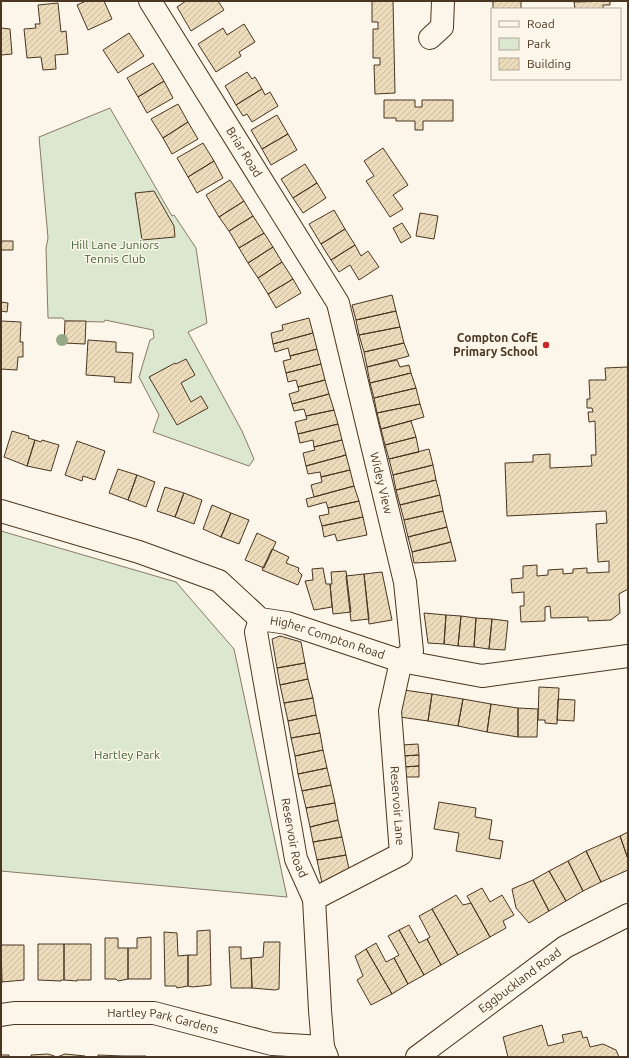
<svg xmlns="http://www.w3.org/2000/svg" width="629" height="1058" font-family="Ubuntu,sans-serif">
	<style>
		.green { fill: #dce7d0; stroke: #887966 }
		.building { fill: url(#building-hatch); stroke: #4a3520 }
		.lines { fill: none; stroke-linecap: round; stroke-linejoin: round }
		.minor-casing { stroke: #4a3520; stroke-width: 24 }
		.minor { stroke: #fbf6e9; stroke-width: 22 }
		.tree { fill: #96a887 }
		.poi-dot { fill: #c62828; stroke: #fbf6e9; stroke-width: 1.5 }
		.labels { text-anchor: middle; stroke-width: 3; stroke-linejoin: round; paint-order: stroke }
		.street-label { font-size: 12px; fill: #4a3520; stroke: #fbf6e9 }
		.park-label { font-size: 12px; fill: #436837; stroke: #fbf6e9 }
		.poi-label { font-size: 12px; font-weight: bold; fill: #4a3520; stroke: #fbf6e9; text-anchor: end }
	</style>
	<defs>
		<pattern id="building-hatch" width="6" height="6" patternUnits="userSpaceOnUse"><rect width="6" height="6" fill="#ecdcbc"/><path d="M-1 1l2-2M0 6l6-6M5 7l2-2" fill="none" stroke="#ccbda1"/></pattern>
	</defs>
	<rect width="100%" height="100%" fill="#fbf6e9"/>
	<path class="green" d="M110,108l62,108 2,-1 22,33 11,75 -19,9 54,99 12,28 -5,7 -96,-34 6,-17 -20,-38 11,-37 4,-2 -1,-8 -48,-10 -1,2 -39,-1 -2,-3h-15l-2,-70 2,-10 -9,-101z
		M1,531l175,51 58,67 53,248 -286,-26z"/>
	<path class="building" d="M86,1h18l8,18 -24,11 -11,-25z
		M186,1h32l6,9 -33,21 -14,-24z
		M372,1h21l2,92 -20,1 -1,-29h6v-7h-7v-29h5v-7h-6z
		M489,1h32v8h-28v-7z
		M610,1v4h-7v4h-28l-1,-7z
		M58,3l3,29 5,-1 2,23 -13,1 1,14 -13,1 -2,-13 -14,1 -3,-29 12,-1 -1,-4h5l-2,-19z
		M244,24l11,18 -16,10 2,4 -25,16 -18,-28 25,-16 4,7z
		M1,28l9,1 2,25 -11,1z
		M129,33l15,23 -26,17 -15,-23z
		M153,63l11,18 -26,16 -11,-19z
		M247,72l5,7 3,-2 7,12 -26,16 -11,-19z
		M164,81l9,17 -26,15 -9,-16z
		M262,89l3,6 5,-3 8,14 -26,16 -5,-8 -4,2 -7,-11z
		M384,100h31v7h7v-7h31v21h-30v9h-8v-9h-19v-3h-12z
		M178,104l10,18 -25,16 -12,-19z
		M277,115l11,19 -26,15 -11,-19z
		M188,122l10,17 -26,15 -9,-16z
		M288,134l9,16 -26,15 -9,-16z
		M203,143l11,18 -26,16 -11,-19z
		M383,148l25,37 -15,10 10,14 -13,8 -24,-36 8,-5 -10,-15z
		M214,161l9,17 -26,15 -9,-16z
		M305,164l12,19 -24,15 -12,-19z
		M230,180l14,21 -25,16 -13,-22z
		M317,183l9,15 -23,15 -10,-15z
		M154,191l20,35 1,11 -33,3 -7,-47z
		M244,201l9,15 -24,15 -10,-14z
		M334,210l11,19 -24,15 -12,-20z
		M420,213l18,3 -4,23 -18,-3z
		M253,216l11,17 -25,15 -10,-17z
		M402,223l9,14 -10,6 -8,-15z
		M345,229l10,16 -24,15 -10,-16z
		M264,233l9,14 -25,16 -9,-15z
		M1,241h12v9h-12z
		M355,245l6,11 7,-5 11,16 -20,13 -9,-15 -11,7 -8,-12z
		M273,247l9,15 -24,16 -10,-15z
		M282,262l11,17 -25,15 -10,-16z
		M293,279l8,14 -25,15 -8,-14z
		M392,295l4,16 -40,9 -4,-15z
		M1,302l7,1 -1,9 -6,-1z
		M396,311l4,16 -41,8 -3,-15z
		M309,318l4,15 -40,11 -2,-11 12,-3 -1,-5z
		M1,321l20,1 -1,20h3v15h-5l-1,13 -16,-1z
		M65,321h21l-1,23 -21,-1z
		M400,327l4,16 -40,9 -5,-17z
		M313,333l4,16 -27,7 -2,-8 -13,4 -2,-8z
		M88,340l28,2v10l17,1 -2,30 -17,-1 1,-5 -29,-2z
		M404,343l5,13 -42,11 -3,-15z
		M317,349l4,15 -35,9 -3,-12 8,-2 -1,-3z
		M186,359l9,16 -14,8 10,19 10,-6 7,12 -31,17 -28,-48 26,-14 1,1z
		M397,360l3,7 9,-2 2,8 -41,10 -3,-16z
		M321,364l4,16 -27,7 -2,-7 -8,2 -2,-9z
		M628,367v222l-9,5 1,19 -9,7 -23,1v-4l-37,1 -1,-12 -5,1v14l-24,1 -1,-16h4v-14l-12,1 -1,-14 12,-1v-12l14,-1v11l11,-1v-5l15,-1v5l10,-1v-4l14,-1v5l22,-1v-11l-11,1 -2,-38 11,-1 -1,-12 -99,5 -2,-53 28,-1v-7l17,-1v14l42,-2 -1,-11h5l-1,-34 -6,1 -1,-10h5l-1,-4h-5v-9h3l-1,-19h17l-1,-12z
		M411,373l5,15 -42,10 -4,-15z
		M325,380l4,14 -37,10 -3,-10 10,-3 -1,-4z
		M416,388l4,16 -43,9 -3,-15z
		M329,394l5,16 -28,6 -2,-7 -10,2 -2,-7z
		M420,404l4,13 -43,12 -4,-16z
		M334,410l4,14 -40,10 -3,-12 12,-3 -1,-3z
		M411,421l5,16 -31,8 -4,-16z
		M338,424l4,16 -28,7 -1,-7 -13,3 -2,-9z
		M12,431l17,5 -1,2 7,2 -8,26 -23,-9z
		M416,437l3,15 -30,7 -4,-14z
		M35,440l6,2 1,-2 17,5 -8,26 -24,-5z
		M342,440l4,15 -40,11 -3,-13 12,-3 -1,-3z
		M77,441l28,10 -10,29 -12,-4 -1,5 -17,-6z
		M429,449l4,16 -40,10 -4,-16z
		M346,455l4,15 -29,7 -1,-5 -12,2 -2,-8z
		M433,465l3,15 -40,10 -3,-15z
		M118,469l19,6 -9,25 -19,-7z
		M350,470l4,16 -40,11 -3,-12 11,-3 -1,-5z
		M137,475l18,7 -9,25 -18,-7z
		M436,480l4,15 -40,10 -4,-15z
		M354,486l5,15 -31,7 -2,-6 -18,5 -2,-8z
		M165,487l19,6 -9,24 -18,-6z
		M184,493l18,7 -8,24 -19,-7z
		M440,495l3,16 -39,9 -4,-15z
		M359,501l4,16 -41,9 -3,-10 10,-2 -1,-6z
		M212,505l19,8 -10,24 -18,-8z
		M443,511l4,16 -39,10 -4,-17z
		M231,513l18,7 -10,24 -18,-7z
		M363,517l4,18 -30,6 -2,-7 -11,3 -2,-11z
		M447,527l4,15 -39,10 -4,-15z
		M257,533l19,9 -12,26 -19,-8z
		M451,542l5,19 -42,2 -2,-11z
		M272,549l17,8 -3,6 13,5 -1,3 4,4 -4,10 -36,-15z
		M323,568l3,16h4l2,23 -18,3 -9,-29 8,-1 -1,-11z
		M346,571l5,41 -18,2 -3,-30h2l-1,-12z
		M382,572l10,48 -23,4 -5,-50z
		M364,574l5,45 -18,2 -5,-45z
		M424,613l22,2 -2,29 -16,-1z
		M446,615l15,1 -3,30 -14,-2z
		M461,616l15,2 -2,29 -16,-1z
		M476,618l16,1 -3,30 -15,-2z
		M492,619l16,2 -3,29 -16,-1z
		M280,636l21,6 4,21 -28,5 -5,-29z
		M305,663l3,16 -28,6 -3,-17z
		M308,679l5,19 -29,5 -4,-18z
		M539,687l20,1 -2,36 -12,-1v-3h-7z
		M404,690l28,4 -4,27 -28,-4z
		M432,694l31,5 -5,27 -30,-5z
		M313,698l3,17 -28,6 -4,-18z
		M463,699l28,5 -4,28 -29,-6z
		M558,699l17,1 -1,21 -17,-1z
		M491,704l27,4v29l-31,-5z
		M518,708l20,1 -1,28h-19z
		M316,715l4,18 -29,5 -3,-17z
		M320,733l3,17 -28,6 -4,-18z
		M418,744l1,11 -17,1v-11z
		M323,750l4,18 -29,6 -3,-18z
		M419,755v11l-16,1 -1,-11z
		M419,766v11h-16v-10z
		M327,768l4,17 -29,6 -4,-17z
		M331,785l4,18 -29,5 -4,-17z
		M439,802l37,6 -1,9 17,3 -3,19 14,2 -3,18 -44,-8 3,-18 -25,-4z
		M335,803l3,17 -28,7 -4,-19z
		M338,820l4,17 -29,5 -3,-15z
		M628,832v27l-8,-23z
		M620,836l8,23v11l-27,12 -15,-31z
		M342,837l4,18 -29,5 -4,-18z
		M586,851l15,31 -18,9 -15,-30z
		M346,855l4,19 -27,14 -6,-28z
		M568,861l15,30 -17,10 -17,-30z
		M549,871l17,30 -17,10 -16,-31z
		M533,880l16,31 -20,12 -13,-15 -4,-19z
		M482,888l8,14 12,-7 12,20 -11,6 3,7 -16,9 -23,-41z
		M456,895l7,10 8,-2 19,34 -32,18 -26,-46z
		M432,909l26,46 -17,10 -14,-26 3,-2 -11,-21z
		M409,925l10,18 8,-4 14,26 -17,10 -25,-45z
		M210,930l1,55 -19,2 -4,-1v-31h9v-24z
		M399,930l25,45 -16,9 -14,-26 5,-3 -11,-19z
		M164,932l13,1 1,23 10,-1v31l-11,2 -1,-2h-11z
		M151,937v42h-23v-31h9v-10z
		M105,938h13v10h10v31l-10,2 -2,-2h-11z
		M264,942h16l-1,47 -4,1 -23,-2 -1,-30 12,-1z
		M376,943l10,19 8,-4 14,26 -16,10 -26,-45z
		M38,944h26v36h-3v1l-23,-1z
		M64,944h27v36h-14v1l-13,-1z
		M1,945h23v35l-22,2z
		M229,947h12v12l10,-1 1,30h-21z
		M366,949l26,45 -21,11 -14,-25 6,-4 -8,-20z
		M542,1025l6,21 16,-4 -2,-7 19,-4 2,7 4,-1 3,10 13,-3 13,6 3,7h-111l-5,-20z
		M48,1054l9,3h-26v-2z
		M65,1054l20,2v1h-28z
		M1,1055h8v2h-8z
		M98,1055l25,1v1h-25z
		M123,1056h23v1h-23z"/>
	<g class="lines">
		<g class="minor-casing">
			<g id="minor">
				<path id="s1" d="M150,1l188,302 67,279 7,69 -11,10 -11,50 11,143 -87,45"/>
				<path d="M430,38l12,-11 1,-26"/>
				<path id="s2" d="M1,511l138,41 80,29 41,38 27,4 114,38 81,15 146,-20"/>
				<path id="s3" d="M260,619l-4,13 40,227 18,40 6,111 3,37 4,10"/>
				<path id="s4" d="M1,1015l13,-2h140l118,31 51,3"/>
				<path id="s5" d="M417,1057l148,-110 63,-32"/>
			</g>
		</g>
		<use href="#minor" class="minor"/>
	</g>
	<circle class="tree" cx="62" cy="340" r="6"/>
	<circle class="poi-dot" cx="546" cy="345" r="4"/>
	<g class="labels">
		<g class="street-label">
			<text dy="4" stroke="none"><textPath href="#s1" startOffset="178">Briar Road</textPath></text>
			<text dy="4" stroke="none"><textPath href="#s1" startOffset="541">Widey View</textPath></text>
			<text dy="4" stroke="none"><textPath href="#s2" startOffset="355">Higher Compton Road</textPath></text>
			<text dy="4" stroke="none"><textPath href="#s1" startOffset="873">Reservoir Lane</textPath></text>
			<text dy="4" stroke="none"><textPath href="#s3" startOffset="223">Reservoir Road</textPath></text>
			<text dy="4" stroke="none"><textPath href="#s5" startOffset="128">Eggbuckland Road</textPath></text>
			<text dy="4" stroke="none"><textPath href="#s4" startOffset="163">Hartley Park Gardens</textPath></text>
		</g>
		<g class="park-label">
			<text x="115" y="249">Hill Lane Juniors<tspan x="115" dy="14">Tennis Club</tspan></text>
			<text x="127" y="759">Hartley Park</text>
		</g>
		<g class="poi-label">
			<text x="538" y="342">Compton CofE<tspan x="538" dy="14">Primary School</tspan></text>
		</g>
	</g>
	<rect width="629" height="1058" fill="none" stroke="#4a3520" stroke-width="4"/>
	<rect x="491" y="8" width="130" height="72" fill="#fbf6e9" stroke="#b4a999"/>
	<rect x="499" y="21" width="20" height="6" fill="#fbf6e9" stroke="#b4a999"/>
	<text x="527" y="28" font-size="12" fill="#4a3520">Road</text>
	<rect x="499" y="38" width="20" height="12" fill="#dce7d0" stroke="#b4a999"/>
	<text x="527" y="48" font-size="12" fill="#4a3520">Park</text>
	<rect x="499" y="58" width="20" height="12" fill="url(#building-hatch)" stroke="#b4a999"/>
	<text x="527" y="68" font-size="12" fill="#4a3520">Building</text>
</svg>
